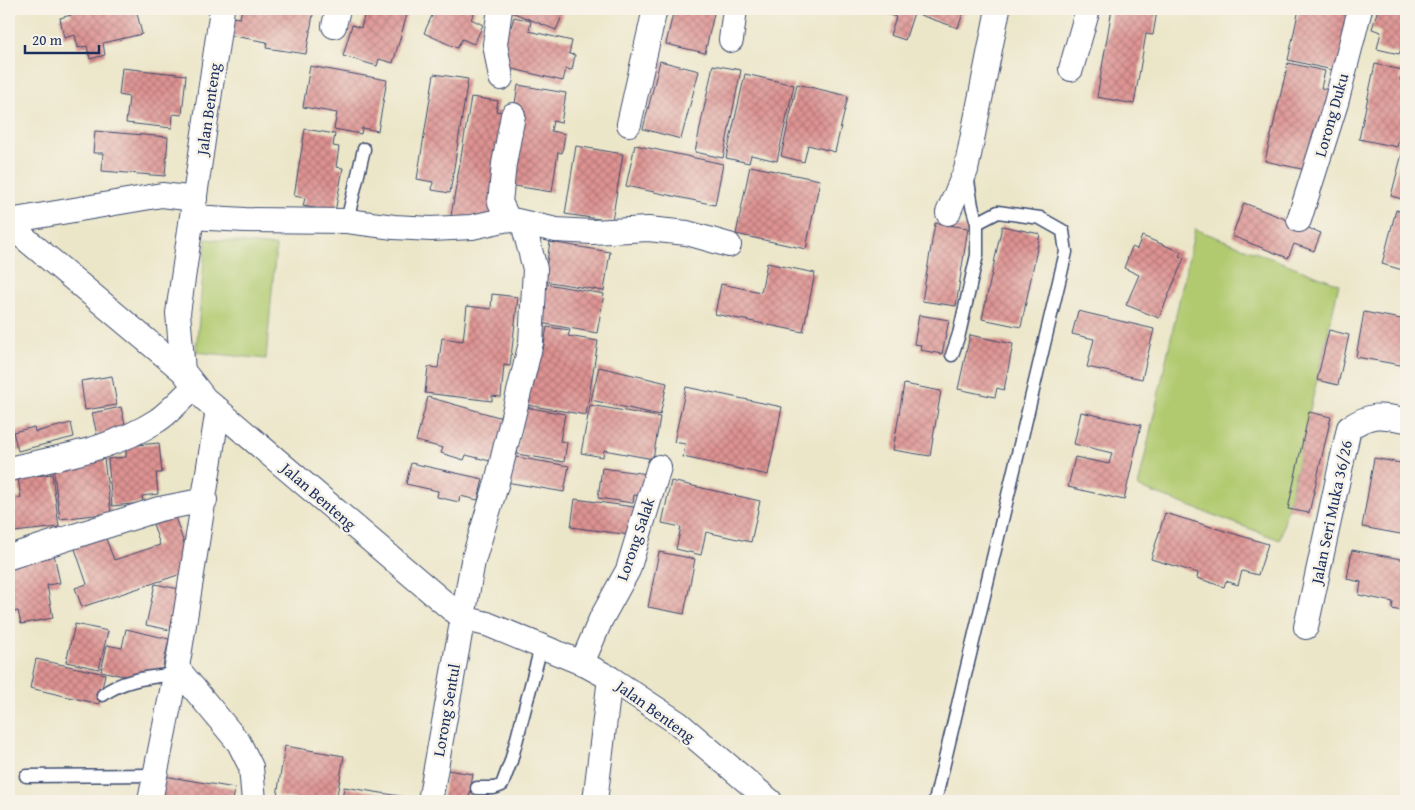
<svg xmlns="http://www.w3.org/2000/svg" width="1415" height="810" font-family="'Gentium Book Plus',serif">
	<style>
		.pitch { fill: #b1ca70; stroke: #667c67 }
		.building { fill: url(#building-cross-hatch) }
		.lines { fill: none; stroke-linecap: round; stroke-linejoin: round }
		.lane-casing { stroke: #3a4a6e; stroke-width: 15 }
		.street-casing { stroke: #3a4a6e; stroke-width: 26 }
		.lane { stroke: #fff; stroke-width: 12 }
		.street { stroke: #fff; stroke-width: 24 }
		.labels { text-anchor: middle; stroke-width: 5; stroke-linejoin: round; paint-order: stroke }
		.street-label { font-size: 16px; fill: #1b2f5e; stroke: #f7f3e8 }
	</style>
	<defs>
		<pattern id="building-cross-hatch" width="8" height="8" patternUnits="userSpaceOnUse" patternTransform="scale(1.25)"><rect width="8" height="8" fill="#de9391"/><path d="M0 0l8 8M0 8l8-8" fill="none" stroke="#b3787a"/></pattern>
	</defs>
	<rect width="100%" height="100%" fill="#f7f3e8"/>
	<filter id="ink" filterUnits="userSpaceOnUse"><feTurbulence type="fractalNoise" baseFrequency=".02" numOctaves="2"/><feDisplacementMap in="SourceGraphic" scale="10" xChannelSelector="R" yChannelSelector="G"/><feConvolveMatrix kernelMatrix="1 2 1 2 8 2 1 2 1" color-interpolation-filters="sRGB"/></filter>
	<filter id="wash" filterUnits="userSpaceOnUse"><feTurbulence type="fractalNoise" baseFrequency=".0096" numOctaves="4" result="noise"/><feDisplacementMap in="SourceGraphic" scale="20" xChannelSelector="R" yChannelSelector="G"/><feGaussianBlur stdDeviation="1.12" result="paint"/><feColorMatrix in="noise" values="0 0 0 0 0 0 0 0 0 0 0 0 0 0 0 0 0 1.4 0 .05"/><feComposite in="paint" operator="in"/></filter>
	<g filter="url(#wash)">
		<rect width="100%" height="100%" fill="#ece6c9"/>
		<path class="pitch" d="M1195,229l144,55 -59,256 -142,-53z
			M206,239l70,7 -10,113 -70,-7z"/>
		<g id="blocks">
			<path class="building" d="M69,9h67l6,25 -39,9 2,12 -15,4 -3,-13 -9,2 -3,-13 -11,3 -4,-20 11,-3z
				M242,9h72l-8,45 -40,-6 1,-6 -39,-7 3,-18 9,1z
				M366,9h35l7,2 -15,52 -14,-4 -2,7 -34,-10 9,-31 9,3z
				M435,9h41l-5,10 12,6 -9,19 -12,-5 -5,9 -33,-15z
				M509,9h56l-9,21 -47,-19z
				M674,9h41l-10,44 -39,-9z
				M883,9h84l-1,5 -3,-1 -5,15 -44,-15 -9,27 -15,-5 6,-18 -14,-5z
				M1112,9h33l12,2 -4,24 -7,-1 -12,70 -37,-7z
				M1299,9h54l-7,64 -58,-13z
				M1378,9h28v41l-5,-1 -2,5 -22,-5 4,-17 -9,-3z
				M514,17l17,4 -2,10 43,10 -3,13 6,1 -3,15 -6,-1 -3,12 -67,-16 9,-39 6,1z
				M660,61l39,10 -18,68 -38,-10z
				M1288,63l37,8 -4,17 13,3 -19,81 -50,-11z
				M1375,64l27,6 -2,10 6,2v24l-9,41 -38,-8z
				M713,65l28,5 -18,88 -28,-6z
				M310,66l77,14 -9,51 -16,-3 -1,6 -27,-5 3,-16 -34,-6z
				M122,68l64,7 -4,40 -9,-1 -1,14 -46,-5 3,-26 -10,-2z
				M434,74l34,5 -18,114 -18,-3 1,-8 -16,-3z
				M745,74l49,11 -17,76 -26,-6 -2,8 -23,-5z
				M797,84l51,12 -13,56 -27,-7 -4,17 -23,-6z
				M518,85l48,8 -5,30 -8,-2 -2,10 14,3 -3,19 -4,-1 -6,40 -50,-8z
				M471,97l27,4 -2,10 12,2 -13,111 -44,-8z
				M305,129l30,5 -2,12 6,1 -3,20 7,1 -8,44 -32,-6 2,-8 -11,-2z
				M95,131l73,6 -3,39 -63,-5 1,-18h-10z
				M1406,138v62l-15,-4z
				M635,145l88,19 -8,41 -89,-19z
				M576,146l47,8 -11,67 -47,-7z
				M750,166l70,14 -14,69 -70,-15z
				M1244,203l77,30 -7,18 -20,-7 -6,14 -56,-22z
				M1396,210l10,2v59l-24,-7z
				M935,223l33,5 -12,78 -34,-5z
				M1002,226l38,8 -19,93 -39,-8z
				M1142,236l39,16 -2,4 5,2 -25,60 -33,-13 13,-30 -15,-7 8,-21 5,2z
				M550,242l60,10 -6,39 -60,-10z
				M767,263l48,10 -12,59 -88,-18 6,-30 40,8z
				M547,284l57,10 -7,39 -57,-10z
				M492,294l26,3 -8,69 -6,-1 -3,32 -9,-1v5l-67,-8 3,-26 10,1 4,-30 21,3 4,-35 24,3z
				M1078,311l76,18 -12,50 -55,-12 7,-28 -22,-5z
				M1364,312l42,8v46l-50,-9z
				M919,315l30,5 -7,34 -22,-4 1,-5 -7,-1z
				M547,327l23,3 -2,6 30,5 -12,74 -59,-10 10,-57 6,2z
				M1329,330l20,5 -11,50 -21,-5z
				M970,335l43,9 -9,46 -7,-2 -2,9 -37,-8z
				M599,367l68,16 -7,32 -69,-15z
				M112,376l5,29 -32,5 -4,-29z
				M904,384l37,7 -11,65 -37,-6z
				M686,387l96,20 -14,68 -85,-18 2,-13 -11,-2z
				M428,397l78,22 -12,43 -28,-7 -2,5 -23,-7 2,-5 -27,-7z
				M590,405l70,12 -7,42 -49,-9 -1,7 -22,-4z
				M121,407l5,22 -29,6 -5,-22z
				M525,407l40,7 -5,27 7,1 -3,20 -47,-8z
				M1081,412l60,13 -17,75 -56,-13 7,-30 34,7 3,-11 -38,-9z
				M1309,412l22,5 -22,96 -21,-4z
				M71,423l3,14 -56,14 -5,-19 21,-5 1,5z
				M159,443l3,30h-6l2,21 -16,2 1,7 -31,3 -4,-47 18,-2v-11z
				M510,456l59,10 -5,26 -58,-10z
				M1374,458l32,6v71l-44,-8z
				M104,459l7,54 -51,6 -7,-53z
				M411,463l72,16 -5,21 -18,-4 -1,6 -22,-5 1,-6 -32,-7z
				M602,468l46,6 -3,23 -11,-2 -1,8 -35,-5z
				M52,474l7,53 -45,5 -5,-33 12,-1 -3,-20z
				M671,481l89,20 -9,41 -45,-10 -5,23 -25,-6 5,-22 -19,-4z
				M575,499l59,8 -4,28 -59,-8z
				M1165,513l103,31 -10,31 -16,-4 -4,14 -12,-4 -2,6 -27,-9 1,-5 -47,-14z
				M175,517l18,53 -111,37 -7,-19 12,-4 -13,-38 31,-10 9,24 46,-15 -7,-21z
				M1352,550l54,10v52l-14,-3 1,-7 -34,-7 2,-13 -14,-3z
				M659,552l36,7 -11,55 -36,-7z
				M54,554l6,29 -13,2 6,33 -32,6 -3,-13 -9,2v-50z
				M155,584l24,5 -9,41 -24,-5z
				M75,624l33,7 -9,38 -33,-7z
				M126,629l43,10 -10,45 -58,-13 6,-26 15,3z
				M36,659l69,15 -6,30 -69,-16z
				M285,746l59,10 -8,45h-32l-27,-5z
				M447,770l26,4 -4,25 6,2h-33z
				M164,776l71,12 -2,13h-74z
				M344,787l62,10 -1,4h-63z"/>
		</g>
	</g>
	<g filter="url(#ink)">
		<use href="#blocks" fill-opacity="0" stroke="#3a4a6e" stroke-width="1"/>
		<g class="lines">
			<g class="lane-casing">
				<path id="lane" d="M347,221l17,-72
					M952,355l7,-21 18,-79v-32l-5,-17 -5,-31
					M103,695c19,-16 49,-18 72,-21
					M26,776l129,-1
					M477,788h17l8,-3 9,-24 30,-114
					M935,801l131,-549 -3,-21 -23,-13 -42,-6 -21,11"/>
			</g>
			<g class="street-casing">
				<path id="street" d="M222,9l-44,304 5,58 22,28 257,219 25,6 95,39 28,15 68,45 92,78
					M500,9l-5,35 6,34
					M334,26l4,-17
					M731,40l4,-31
					M1071,69l17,-60
					M513,115l-9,49 -4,38 8,17 48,11 36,2 56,-3 39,4 42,12
					M629,124l26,-115
					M948,213l18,-43 32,-161
					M192,217l53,3 102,1 47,6 37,2 41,-2 36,-8
					M1299,220l37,-117 24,-94
					M9,221l153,-26 33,4
					M9,225l174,146
					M9,469c51,-12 105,-20 149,-49 13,-9 25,-23 37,-34
					M9,557l150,-48 46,-9
					M1306,627l43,-199c23,-15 31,-13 57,-8
					M582,663l19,-44 27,-49 31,-103
					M177,668l62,75 12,24 3,34
					M150,801l29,-145 39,-247
					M430,801l43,-240 24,-79 34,-139 4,-74 -12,-46
					M595,801l15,-123"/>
			</g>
			<use href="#lane" class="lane"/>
			<use href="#street" class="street"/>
		</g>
	</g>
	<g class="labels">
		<g class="street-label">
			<text transform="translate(208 109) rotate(-82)" y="6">Jalan Benteng</text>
			<text transform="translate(1331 115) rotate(-74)" y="6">Lorong Duku</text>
			<text transform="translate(319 496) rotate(41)" y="6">Jalan Benteng</text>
			<text transform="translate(1331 512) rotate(-78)" y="6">Jalan Seri Muka 36/26</text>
			<text transform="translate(635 539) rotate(-71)" y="6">Lorong Salak</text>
			<text transform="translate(446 710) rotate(-80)" y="6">Lorong Sentul</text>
			<text transform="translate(656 711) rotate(36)" y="6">Jalan Benteng</text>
		</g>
	</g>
	<rect width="1415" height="810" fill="none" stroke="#f7f3e8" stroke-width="30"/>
	<path d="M25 45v8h74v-8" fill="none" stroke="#1b2f5e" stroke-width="2.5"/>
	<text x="32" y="45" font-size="15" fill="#1b2f5e" stroke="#f7f3e8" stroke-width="4" paint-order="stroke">20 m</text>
</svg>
